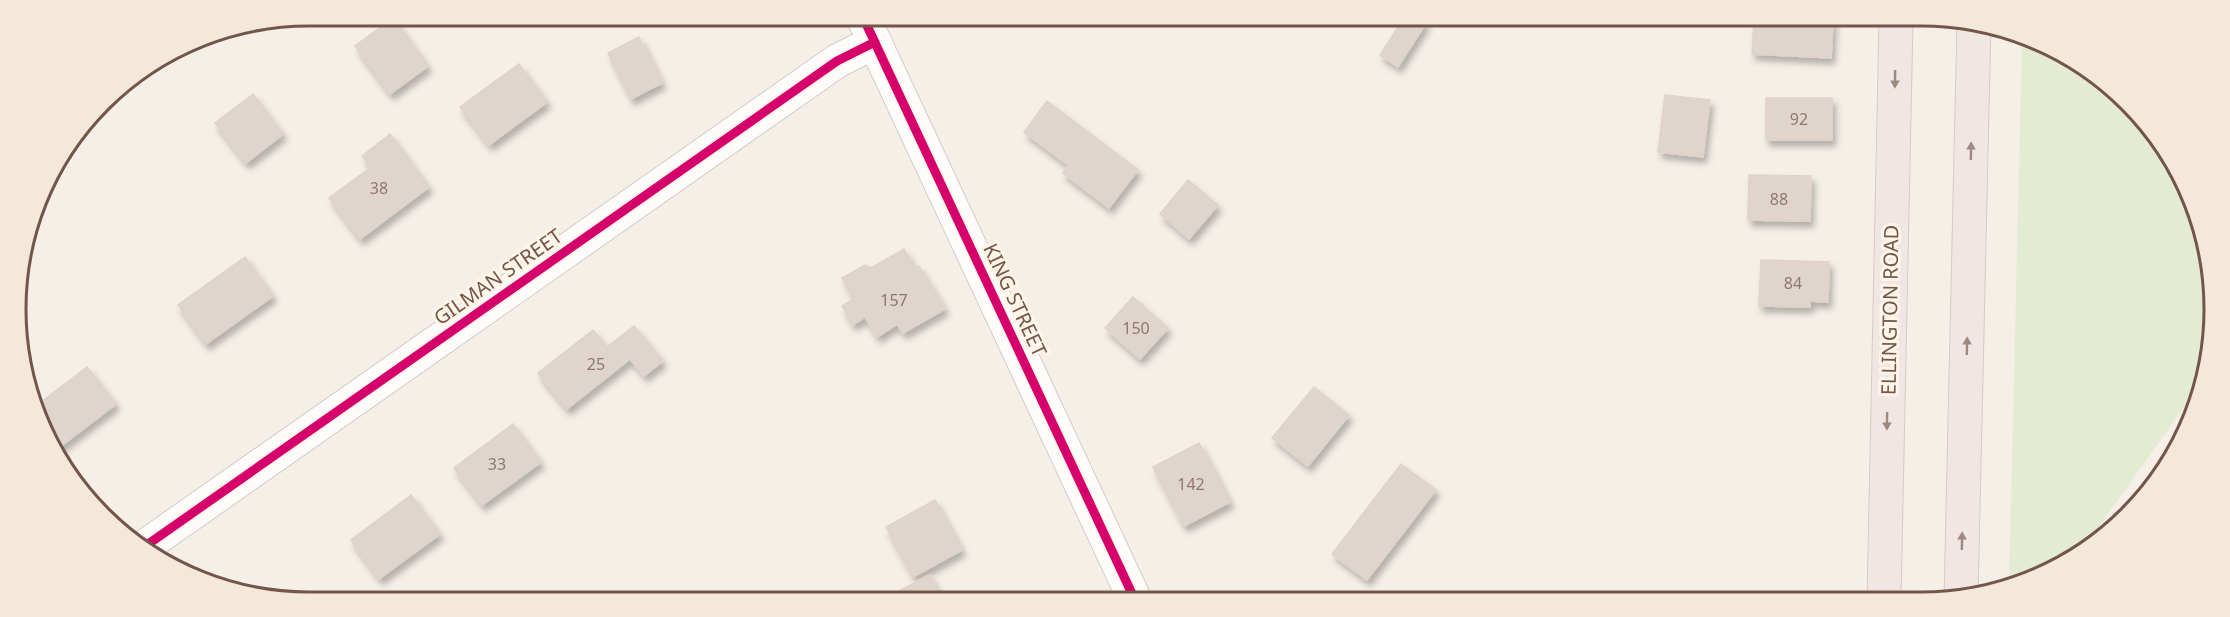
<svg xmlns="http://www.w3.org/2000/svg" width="2230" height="617" font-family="'Noto Sans',sans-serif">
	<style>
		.green { fill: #e3ecd3 }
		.building { fill: #e0d5cd; stroke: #dfd2ca; stroke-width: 1.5; filter: url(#shadow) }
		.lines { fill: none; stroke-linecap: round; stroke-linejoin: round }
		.minor-casing { stroke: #d4ccc5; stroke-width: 35 }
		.highway-casing { stroke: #d5cbc5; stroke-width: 35 }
		.minor { stroke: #fefdfc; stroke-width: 33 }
		.highway { stroke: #f0e6e4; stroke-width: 33 }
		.cycleway-casing { stroke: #fff5e8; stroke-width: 13 }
		.cycleway { stroke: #d6006c; stroke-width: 9 }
		.oneway { fill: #9f887f }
		.labels { text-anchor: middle; stroke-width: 6; stroke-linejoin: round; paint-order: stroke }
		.number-label { font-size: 16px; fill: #90786d }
		.street-label { font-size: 20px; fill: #735649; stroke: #fff5e8 }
		.rim { fill: none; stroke: #735649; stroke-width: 3 }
	</style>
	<defs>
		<filter id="shadow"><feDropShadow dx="3.5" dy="6" stdDeviation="3" flood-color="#0004"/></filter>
	</defs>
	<rect width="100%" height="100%" fill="#f6efe8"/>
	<path class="green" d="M2022,39l62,25 81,81 44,106v114l-3,11 -122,172 -33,24 -42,12z"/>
	<path class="building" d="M393,18l35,48 -38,28 -35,-48z
		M1403,19h16l7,4 -28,44 -18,-12z
		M1754,20h79l-2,38 -79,-4z
		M639,37l23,46 -31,16 -23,-46z
		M519,64l28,38 -58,43 -29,-38z
		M253,94l30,40 -37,29 -31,-40z
		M1665,95l45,5 -7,57 -45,-5z
		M1766,98h66v42h-66z
		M1047,101l91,69 -29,38 -46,-35 5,-8 -44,-33z
		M390,134l39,53 -69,52 -31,-41 42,-31 -9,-11z
		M1749,175l62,1 -1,45 -62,-1z
		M1188,180l30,25 -29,34 -29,-25z
		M904,249l11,20 4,-3 26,43 -42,24 -6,-9 -20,13 -12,-20 -12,8 -11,-19 12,-7 -12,-21 23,-13 6,3z
		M245,257l28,39 -67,48 -28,-39z
		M1761,260l68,2 -1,40 -18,-1v6l-51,-1z
		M1133,297l35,31 -28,31 -35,-31z
		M634,326l29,35 -19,15 -14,-17 -63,50 -29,-36 55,-43 14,17z
		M87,367l29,37 -59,45 -21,-43z
		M1314,387l35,28 -41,51 -36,-28z
		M513,424l28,38 -59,43 -28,-37z
		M1199,443l31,59 -46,24 -31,-59z
		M1401,464l35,26 -69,90 -35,-26z
		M411,495l29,39 -61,45 -28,-39z
		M935,500l27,50 -49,27 -27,-50z
		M930,575l12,23h-54l-1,-1z"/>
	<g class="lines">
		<g class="minor-casing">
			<path id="minor" d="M863,17l271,581
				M144,547l693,-486 38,-19"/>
		</g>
		<g class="highway-casing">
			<path id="highway" d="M1884,599l12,-579
				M1961,599l13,-578"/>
		</g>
		<use href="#minor" class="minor"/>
		<use href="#highway" class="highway"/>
		<g class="cycleway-casing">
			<path id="cycleway" d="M863,17l271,581
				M144,547l693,-486 38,-19"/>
		</g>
		<use href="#cycleway" class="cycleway"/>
	</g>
	<defs><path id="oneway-solid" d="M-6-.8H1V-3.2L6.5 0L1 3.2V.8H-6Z" transform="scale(1.5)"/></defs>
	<g class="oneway">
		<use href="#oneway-solid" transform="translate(1895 79) rotate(91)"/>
		<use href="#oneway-solid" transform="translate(1971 151) rotate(-89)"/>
		<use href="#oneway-solid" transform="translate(1967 346) rotate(-89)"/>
		<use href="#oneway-solid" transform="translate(1887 421) rotate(91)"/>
		<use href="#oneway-solid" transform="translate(1962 541) rotate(-89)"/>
	</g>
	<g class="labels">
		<g class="number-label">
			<text x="1799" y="125">92</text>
			<text x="379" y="194">38</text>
			<text x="1779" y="205">88</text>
			<text x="1793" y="289">84</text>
			<text x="894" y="306">157</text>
			<text x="1136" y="334">150</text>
			<text x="596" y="370">25</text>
			<text x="497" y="470">33</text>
			<text x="1191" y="490">142</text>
		</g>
		<g class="street-label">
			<text transform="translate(498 277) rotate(-35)" y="7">GILMAN STREET</text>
			<text transform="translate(1015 300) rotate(65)" y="7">KING STREET</text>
			<text transform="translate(1890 310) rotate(-89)" y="7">ELLINGTON ROAD</text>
		</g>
	</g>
	<path d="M0 0H2230V617H0ZM309 26H1921A283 283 0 0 1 2204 309V309A283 283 0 0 1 1921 592H309A283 283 0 0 1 26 309V309A283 283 0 0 1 309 26Z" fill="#f4e8db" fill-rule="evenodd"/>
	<path class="rim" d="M309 26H1921A283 283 0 0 1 2204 309V309A283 283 0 0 1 1921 592H309A283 283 0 0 1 26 309V309A283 283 0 0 1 309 26Z"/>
</svg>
